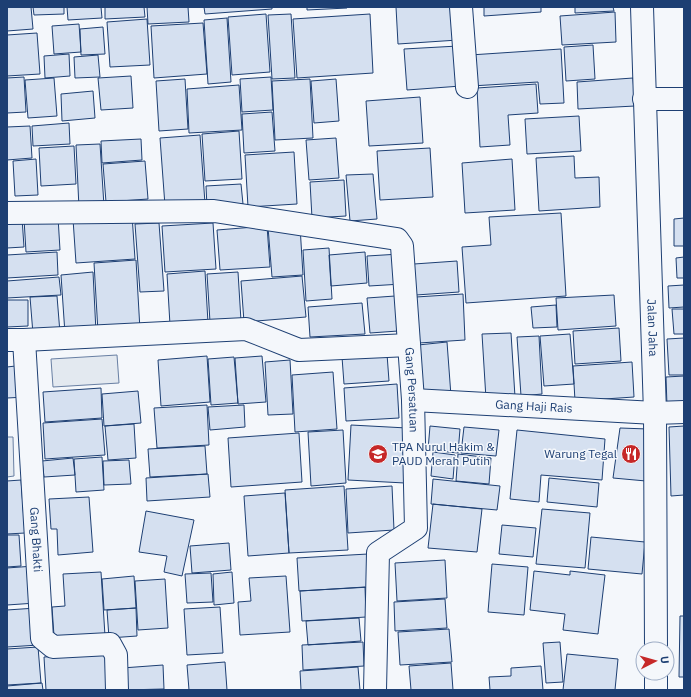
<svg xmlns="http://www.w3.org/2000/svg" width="691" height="697" font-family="'IBM Plex Sans',sans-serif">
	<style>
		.green { fill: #e3e9f0; stroke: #687fa3 }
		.building { fill: #d5e0f0; stroke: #1d3f73 }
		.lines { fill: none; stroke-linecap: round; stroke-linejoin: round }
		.minor-casing { stroke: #1d3f73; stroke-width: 24 }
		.minor { stroke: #f4f7fb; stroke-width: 22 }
		.labels { text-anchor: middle; stroke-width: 3; stroke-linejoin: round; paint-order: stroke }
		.street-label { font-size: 12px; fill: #1d3f73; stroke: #f4f7fb }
		.poi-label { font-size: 12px; fill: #1d3f73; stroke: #f4f7fb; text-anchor: start }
	</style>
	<rect width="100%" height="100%" fill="#f4f7fb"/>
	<path class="green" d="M117,355l2,28 -66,4 -2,-28z
		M7,437h6l1,39 -7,1z"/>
	<path class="building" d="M7,7h24l2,22 -26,2z
		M33,7h31v7l-30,1z
		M67,7h34l1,11 -34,2z
		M105,7h39l1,10 -40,2z
		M147,7h41l1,15 -41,2z
		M204,7h68v2l-67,5z
		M307,7h40v1l-40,2z
		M396,7h60l2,33 -60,4z
		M484,7h57v5l-57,4z
		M575,7h38l1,4 -39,2z
		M615,12l1,30 -54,3 -2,-29z
		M266,14l4,58 -38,3 -4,-58z
		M291,14l4,64 -23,1 -4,-64z
		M370,14l3,59 -76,5 -4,-59z
		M227,18l4,64 -23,2 -4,-64z
		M147,19l3,46 -40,2 -3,-45z
		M203,23l4,51 -53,4 -3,-52z
		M79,24l2,28 -27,2 -2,-28z
		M103,27l2,27 -24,1 -1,-26z
		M37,33l3,41 -33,2v-41z
		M593,45l2,34 -29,2 -2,-34z
		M458,46l3,40 -54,4 -3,-41z
		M561,49l3,54 -24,1 -2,-22 -67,4 -1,-31z
		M69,54l1,22 -25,2 -1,-22z
		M98,55l2,22 -25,1 -1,-21z
		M131,76l2,32 -32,2 -3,-32z
		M24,77l2,35 -19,1v-35z
		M271,77l2,33 -31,2 -2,-33z
		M54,78l3,38 -29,2 -3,-38z
		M633,78l2,28 -57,3 -1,-27z
		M185,79l3,50 -29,2 -3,-50z
		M310,79l3,59 -38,2 -3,-59z
		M336,79l3,42 -25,2 -3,-42z
		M536,84l2,29 -30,2 2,30 -30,2 -3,-59z
		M239,85l3,45 -53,3 -2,-44z
		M93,91l2,27 -33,3 -1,-27z
		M420,97l3,46 -54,3 -3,-45z
		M272,112l3,39 -31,2 -2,-39z
		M579,116l2,35 -54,3 -2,-35z
		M69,123l1,21 -37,2 -1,-20z
		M30,126l2,32 -25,2v-33z
		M239,131l3,48 -37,2 -3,-47z
		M200,135l5,68 -40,3 -5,-68z
		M336,138l3,40 -30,2 -3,-40z
		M141,139l1,21 -40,3 -1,-22z
		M100,144l4,62 -25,2 -3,-63z
		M74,146l2,38 -35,2 -2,-38z
		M430,148l3,49 -53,3 -3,-49z
		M294,152l3,52 -49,3 -3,-52z
		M574,156l1,22 24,-1 1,30 -61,4 -3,-53z
		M36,159l2,36 -23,1 -2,-35z
		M512,159l3,51 -50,3 -3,-50z
		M145,161l3,38 -42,3 -3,-38z
		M373,174l4,45 -27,2 -4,-46z
		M344,180l2,36 -34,2 -2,-36z
		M241,184l2,20 -36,3 -1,-21z
		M561,213l5,83 -100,7 -4,-56 29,-2 -2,-28z
		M132,215l3,44 -59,4 -3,-44z
		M58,217l2,33 -34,2 -2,-33z
		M22,218l2,29 -17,1v-29z
		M684,218v28h-10v-27z
		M159,223l5,68 -24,1 -5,-68z
		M213,223l3,46 -51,3 -3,-46z
		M267,226l3,41 -50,3 -3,-40z
		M300,226l3,49 -31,2 -4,-50z
		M329,248l3,51 -26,2 -3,-51z
		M57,252l1,23 -51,3v-23z
		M365,252l2,31 -36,3 -2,-31z
		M400,254l2,30 -33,2 -2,-30z
		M684,257v21h-7l-1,-20z
		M136,260l4,70 -42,2 -4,-69z
		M457,261l2,31 -43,3 -2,-31z
		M205,271l3,52 -38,2 -3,-51z
		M93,272l3,60 -31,2 -4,-59z
		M238,272l3,49 -31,1 -3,-48z
		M302,276l4,41 -62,5 -3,-41z
		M59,277l2,18 -54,3v-17z
		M684,285v22l-15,1 -1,-22z
		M463,294l2,46 -46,3 -3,-46z
		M614,295l2,31 -58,4 -2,-32z
		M57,296l3,37 -27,1 -3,-37z
		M395,296l3,35 -28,2 -3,-35z
		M7,300h21v26l-21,1z
		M362,303l3,31 -55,3 -2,-30z
		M556,305l1,22 -24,1 -2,-21z
		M672,309h12v25h-10z
		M619,328l2,33 -46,3 -2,-33z
		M511,333l4,64 -29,2 -4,-65z
		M570,334l4,50 -30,2 -4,-50z
		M539,336l3,58 -21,2 -4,-59z
		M684,338v37h-15l-2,-36z
		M447,342l4,54 -30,1 -3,-52z
		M387,354l2,27 -45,3 -2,-27z
		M207,356l3,46 -49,4 -3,-46z
		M262,356l4,46 -28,2 -3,-46z
		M234,357l4,46 -27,2 -3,-46z
		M290,360l3,54 -25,1 -3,-53z
		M632,362l2,35 -59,4 -2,-35z
		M24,365l2,32 -19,1v-31z
		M333,372l4,57 -42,3 -3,-57z
		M684,376v30h-17l-1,-29z
		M397,384l2,34 -53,3 -2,-33z
		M101,388l1,30 -57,4 -2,-30z
		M138,391l3,32 -37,3 -2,-32z
		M207,405l2,40 -52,3 -3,-40z
		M244,405l1,22 -35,3 -2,-23z
		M102,419l3,36 -60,4 -2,-36z
		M134,424l2,34 -28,2 -3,-34z
		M351,425l56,3 -2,55 -57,-3z
		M430,426l30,3 -2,24 -30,-3z
		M684,426v69l-13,1 -2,-69z
		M464,427l35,3 -3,26 -35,-3z
		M620,428l28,1 -2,52 -33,-3z
		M343,430l3,53 -35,3 -3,-54z
		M517,430l88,9 -3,41 -61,-5 -2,27 -29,-3z
		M299,433l3,49 -71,5 -3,-49z
		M205,446l2,28 -57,3 -2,-28z
		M433,452l22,3 -2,24 -22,-3z
		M458,454l33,4 -2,26 -33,-3z
		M102,457l2,33 -28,2 -2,-33z
		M73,458l2,17 -31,2 -2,-16z
		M129,460l2,24 -27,1 -1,-24z
		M208,474l2,23 -63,4 -1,-23z
		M549,478l50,5 -2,24 -50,-5z
		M433,479l67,7 -3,24 -66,-6z
		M21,480l4,53 -18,1v-53z
		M344,486l4,64 -59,3 -4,-63z
		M392,486l2,44 -46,3 -2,-44z
		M285,493l4,60 -41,3 -4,-60z
		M89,497l4,55 -35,3 -1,-26h-6l-2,-30z
		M433,504l49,5 -5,43 -49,-4z
		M542,509l48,4 -5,55 -49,-4z
		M146,511l48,9 -12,56 -18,-4 3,-16 -28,-4z
		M502,525l34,3 -3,29 -34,-3z
		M7,535h12l2,31 -14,1z
		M591,537l54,5 -3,32 -54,-5z
		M229,543l2,27 -39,3 -2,-27z
		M368,554l2,33 -71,4 -2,-33z
		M445,560l2,38 -50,3 -2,-38z
		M492,564l36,3 -4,48 -36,-3z
		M34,566l2,37 -29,2v-37z
		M534,571l36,4v-4l35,4 -7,59 -35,-4 2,-16 -35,-4z
		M101,572l4,64h-51l-2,-29 13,-1 -2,-32z
		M232,572l2,31 -20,2 -1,-31z
		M211,573l2,29 -26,1 -2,-29z
		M134,576l2,32 -32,2 -2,-31z
		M286,576l4,56 -50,3 -2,-33 13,-1 -2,-23z
		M165,579l3,49 -30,2 -3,-49z
		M365,587l1,30 -64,4 -2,-30z
		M445,599l2,29 -52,3 -1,-29z
		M220,607l3,46 -36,2 -3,-46z
		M36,608l3,37 -32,2v-37z
		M136,608l1,28 -28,2 -2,-28z
		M680,616h4v61h-5z
		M359,618l2,23 -53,4 -2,-24z
		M449,629l3,33 -52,3 -2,-33z
		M363,642l1,24 -61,4 -1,-25z
		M560,642l3,40 -17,1 -3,-40z
		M38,647l3,36 -34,2v-36z
		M106,653l2,37h-62l-2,-33z
		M567,654l51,5 -3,31h-52z
		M225,662l2,28h-38l-2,-25z
		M451,663l2,27h-42l-2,-24z
		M163,665l1,24 -40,1 -2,-22z
		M541,666l2,24h-53l-1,-13 22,-1v-8z
		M358,667l2,23h-59l-1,-19z
		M42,683l1,7h-36v-4z"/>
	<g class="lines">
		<g class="minor-casing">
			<g id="minor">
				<path d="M461,7l6,80"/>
				<path id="s1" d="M642,7l13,406 1,236"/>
				<path d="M644,99h40"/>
				<path id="s2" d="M7,213l207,-2 183,28 5,7 11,154 3,128 -38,25 -3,137"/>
				<path id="s3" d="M7,340h17l18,298 11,9 57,-3 6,11 1,35"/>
				<path d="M24,340l222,-11 53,21 110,-5"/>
				<path id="s4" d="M413,400l242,13 29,-1"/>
				<path d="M656,673v17"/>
			</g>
		</g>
		<use href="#minor" class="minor"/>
	</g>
	<defs>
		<g id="school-disc" transform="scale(1)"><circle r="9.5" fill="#c62828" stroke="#f4f7fb"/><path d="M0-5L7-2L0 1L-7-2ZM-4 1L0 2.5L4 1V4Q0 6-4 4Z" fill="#fff"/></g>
		<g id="restaurant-disc" transform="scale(1)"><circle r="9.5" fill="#c62828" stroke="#f4f7fb"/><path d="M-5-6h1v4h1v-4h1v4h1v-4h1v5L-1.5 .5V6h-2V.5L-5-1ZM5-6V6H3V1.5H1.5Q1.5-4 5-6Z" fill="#fff"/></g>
	</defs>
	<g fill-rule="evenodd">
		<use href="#school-disc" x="378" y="454"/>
		<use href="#restaurant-disc" x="631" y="454"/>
	</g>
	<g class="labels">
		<g class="street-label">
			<text dy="4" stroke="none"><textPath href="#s1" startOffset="321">Jalan Jaha</textPath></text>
			<text dy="4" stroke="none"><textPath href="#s2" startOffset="545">Gang Persatuan</textPath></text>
			<text dy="4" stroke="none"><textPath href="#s4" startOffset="121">Gang Haji Rais</textPath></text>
			<text dy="4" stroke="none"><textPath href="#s3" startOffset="217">Gang Bhakti</textPath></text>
		</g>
		<g class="poi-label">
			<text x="392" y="451">TPA Nurul Hakim &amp;<tspan x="392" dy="14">PAUD Merah Putih</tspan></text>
			<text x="617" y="458" text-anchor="end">Warung Tegal</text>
		</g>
	</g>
	<rect width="691" height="697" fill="none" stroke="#1d3f73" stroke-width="16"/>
	<g transform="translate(655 661) rotate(84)"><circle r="19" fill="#f4f7fb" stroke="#9eadc5"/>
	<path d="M0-3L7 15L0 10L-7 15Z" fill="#c62828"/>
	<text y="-6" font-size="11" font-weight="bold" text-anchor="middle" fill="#1d3f73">U</text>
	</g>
</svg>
